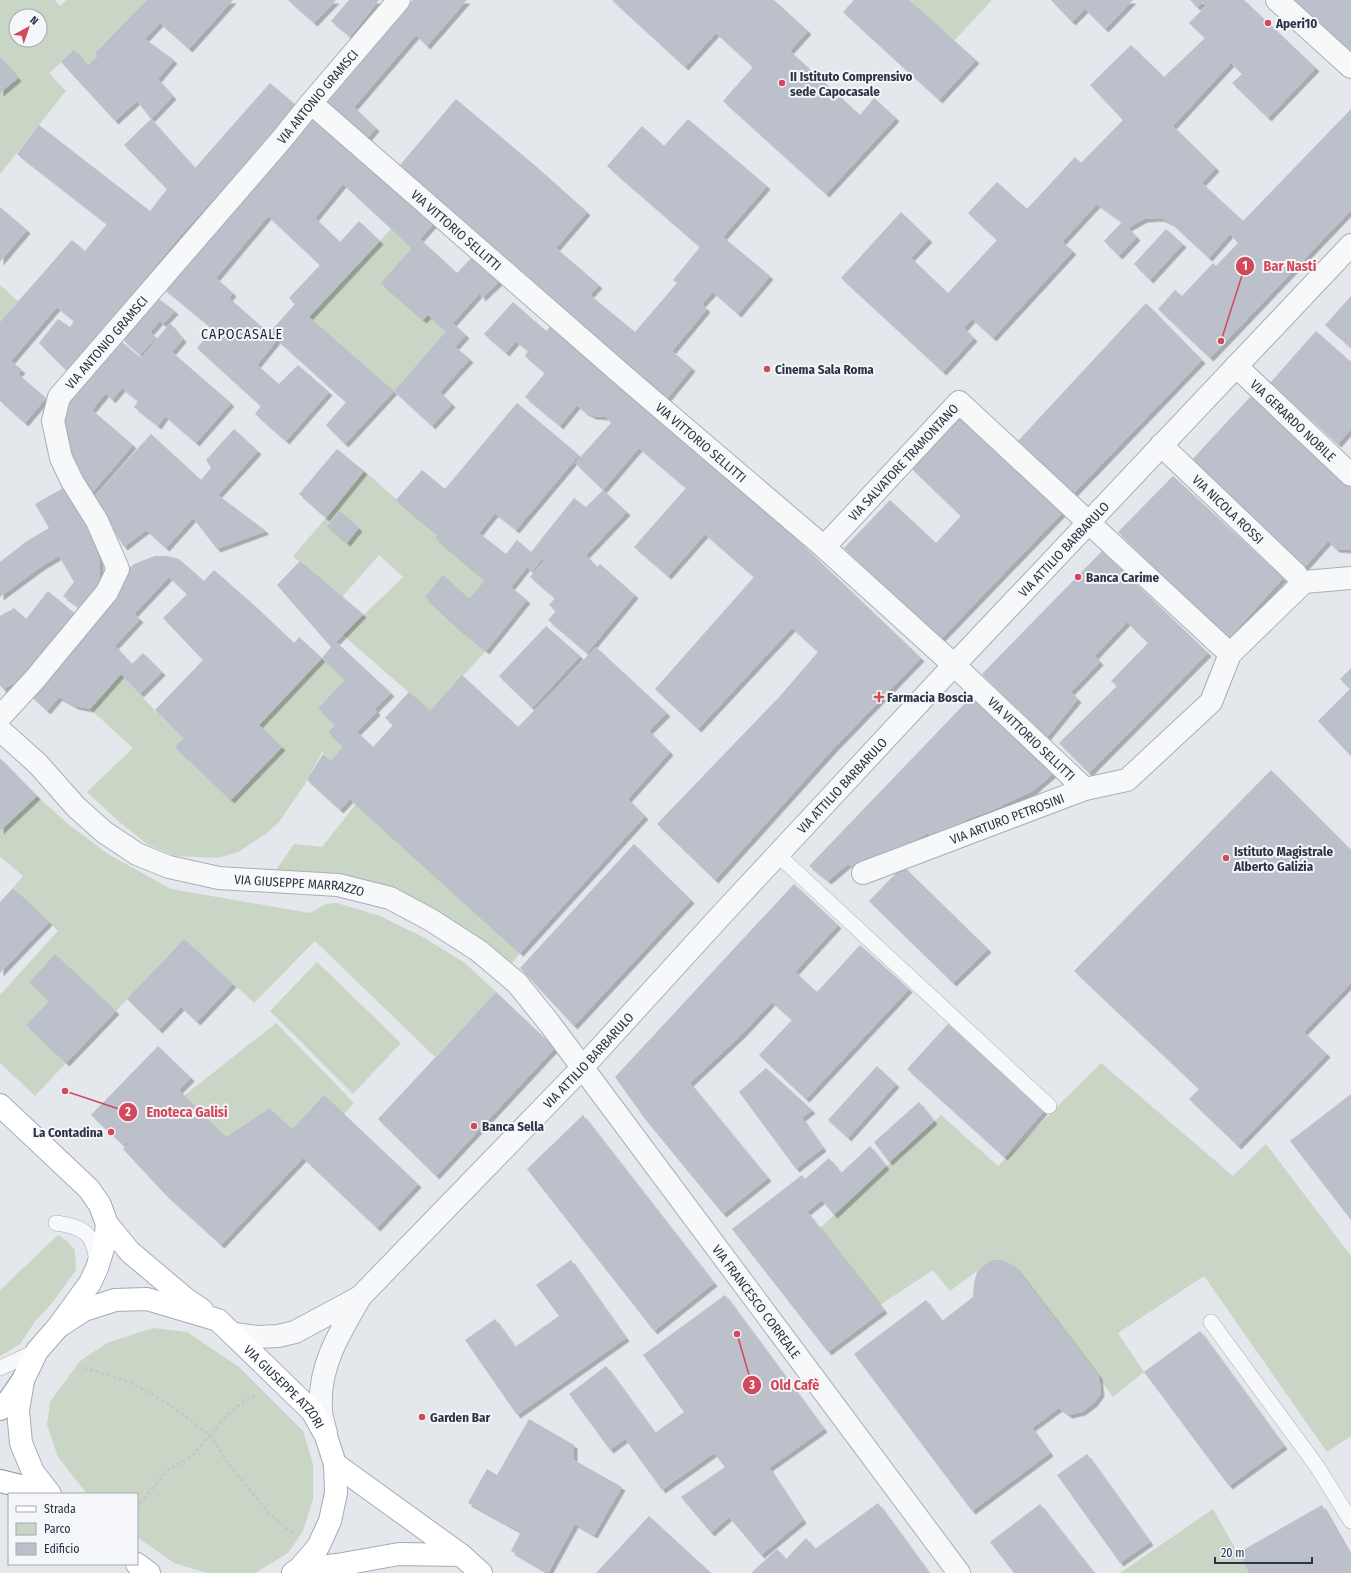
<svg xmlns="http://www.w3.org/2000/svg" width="1351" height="1573" font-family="'Fira Sans Condensed',sans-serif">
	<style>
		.green { fill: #c9d6c5; fill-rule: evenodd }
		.building { fill: #bbc0ca; fill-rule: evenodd; filter: url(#shadow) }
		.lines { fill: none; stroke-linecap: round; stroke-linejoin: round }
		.service-casing { stroke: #a9aeb7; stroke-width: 16 }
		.minor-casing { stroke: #a9aeb7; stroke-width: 24 }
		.tertiary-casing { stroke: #a9aeb7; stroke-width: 24 }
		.primary-casing { stroke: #a3abb8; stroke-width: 24 }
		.motorway-casing { stroke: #8b94a3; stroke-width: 24 }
		.path { stroke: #c2c5cb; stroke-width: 2.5; stroke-dasharray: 3 3; stroke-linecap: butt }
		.service { stroke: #f7f8fa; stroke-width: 15 }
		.minor { stroke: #f7f8fa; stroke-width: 22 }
		.tertiary { stroke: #f7f8fa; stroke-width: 22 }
		.primary { stroke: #fff; stroke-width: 22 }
		.motorway { stroke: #fff; stroke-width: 22 }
		.poi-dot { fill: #d1495b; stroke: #f4f6f9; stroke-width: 1.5 }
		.labels { text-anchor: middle; stroke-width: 4; stroke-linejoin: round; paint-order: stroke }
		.poi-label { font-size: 13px; font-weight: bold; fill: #2b3445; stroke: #f4f6f9; text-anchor: start }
		.street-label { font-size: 13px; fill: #2b3445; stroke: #f4f6f9 }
		.neighbourhood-label { font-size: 14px; letter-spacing: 1px; fill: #1d2536; stroke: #f4f6f9 }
		.leader { fill: none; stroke: #d1495b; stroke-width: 1.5 }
		.callout-dot { fill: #d1495b; stroke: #f4f6f9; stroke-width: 1.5 }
		.mark-label { font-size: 12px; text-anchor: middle; font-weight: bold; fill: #fff }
		.callout-label { font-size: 14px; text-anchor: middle; font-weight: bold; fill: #d1495b; stroke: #f4f6f9; stroke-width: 4; stroke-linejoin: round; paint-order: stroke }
	</style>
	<defs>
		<filter id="shadow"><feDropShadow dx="3.5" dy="3.5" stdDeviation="0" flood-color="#0004"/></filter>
	</defs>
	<rect width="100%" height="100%" fill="#e4e7ec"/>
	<path class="green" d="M0,0h55l5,6 7,-6h80l-52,53 2,4 -10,9 -13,-15 -25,22 17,18 -66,83zM16,16h24v24h-24z
		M909,0h83l-38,41z
		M391,229l21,19 16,67 18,16 -52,60 -85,-74z
		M0,285l18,16 -18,21z
		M364,471l74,64 -3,3 50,42 -34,42 35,29 -56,60 -87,-76 60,-58 -24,-22 -37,42 -49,-41 33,-38z
		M322,658l23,22 -27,28 17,17 -7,7 15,14 -12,15 -9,-9 -17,32 -26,38 -12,11 -29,19 -20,6 -43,-2 -28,-12 -29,-23 -31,-29 46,-44 -43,-39 31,-35 41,44 22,20 -9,9 56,53 51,-53 -23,-22z
		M37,796l31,28 40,30 63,35 139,24 16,-9 11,-1 43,13 41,20 44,27 31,29 -61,65 -120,-116 -61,62 -70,-64 -68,72 -61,-57 -26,28 20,19 -23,24 40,38 -31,33 -35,-33v-68l58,-64 -45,-43 10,-12 -23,-19v-26z
		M356,804l164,149 -15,19 -115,-74 -121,-18 25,-36 28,3z
		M317,962l84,81 -48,51 -83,-83z
		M276,1023l78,80 -10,11 -20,-19 -32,34 -23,-21 -43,29 -41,-42z
		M1101,1063l132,113 33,-32 85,112v180l-24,16 -123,-176 -86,57 26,39 -31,25 -98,-131 -12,-6h-11l-42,31 -17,-21 -53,35 -60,-77 121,-113 57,51z
		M58,1235l9,6 8,9 1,20 -23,32 -17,18 -16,24 -20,12v-66z
		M153,1328l34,4 52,35 64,64 10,33v35l-10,32 -15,22 -33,20h-48l-33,-10 -37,-26v-43h-50l-29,-37 -11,-32 3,-23 30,-41 27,-18z
		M1213,1509l36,64h-129z"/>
	<path class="building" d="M147,0h86l-44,49 -29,-26 -15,16 29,21 -16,19 15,17 -22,23 -14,-18 -22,20 -54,-59 13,-12 13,16 10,-9 -2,-4z
		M288,0h48l-22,23z
		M349,0h30l-29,37 -19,-16z
		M413,0h54l-40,46 -11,-11 -62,72 22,21 -10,12 -41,-36z
		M612,0h162l34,31 -18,20 70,64 14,-17 22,20 -70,76 -103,-93 30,-34 -37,-34 -31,34z
		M854,0h55l67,60 -37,40 -96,-88z
		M1051,0h82l-28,29 -20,-20 -13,13z
		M1190,0h54l72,68 -48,50 -36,-35 10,-9 -11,-11 -58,63 43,42 -14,15 41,38 108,-112v101l-141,148 -52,-49 17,-19 7,6 31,-33 3,3 22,-23 -8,-9 -21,24 -38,-35 -10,-5 -17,1 -16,9 9,9 -18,19 -15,-15 18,-19 -25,-18 -35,38 11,9 -80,87 -21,-19 -8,9 10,10 -31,34 -102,-94 60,-66 28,27 -18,19 37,35 49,-53 -29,-27 29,-31 30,27 48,-52 6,6 42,-43 -33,-35 41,-40 33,32 41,-39 -16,-15 17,-17 -3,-4 -6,5z
		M1294,0h57v51z
		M0,57l18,21 -18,15z
		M270,83l27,23 -117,130 -112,136 -29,-29 19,-24 12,8 4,-6 -17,-14 -46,54 11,9 -4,4 28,24 -21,25 -25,-22v-79l72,-82 13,11 22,-27 -90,-70 22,-29 111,86 17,-22 -43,-44 27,-26 44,49z
		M456,99l83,70 48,43 -31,36 43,37 -9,10 45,37 42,-49 -4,-3 27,-33 -93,-81 35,-40 22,20 24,-27 79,67 -44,51 47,39 -32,38 -25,-22 -11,12 5,5 -35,42 20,17 -26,32 -136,-122 -50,-41 -80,-72z
		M311,114l124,108 -15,17 37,34 18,-19 26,26 -19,18 -2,-5 -27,30 13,12 -11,12 15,12 -30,33 12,12 -20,22 -38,-35 52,-60 -18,-16 -5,5 -42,-37 31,-35 -69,-64 -28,34 25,24 19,-21 21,20 -71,76 85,74 -49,53 -19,-19 20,-23 -69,-62 -20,25 22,19 19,-19 31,27 -43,49 -31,-27 6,-8 -64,-58 16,-19 -50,-41 50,-59 17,-12zM268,216l52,49 -31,33 6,6 -26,29 -40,-35 4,-5 -17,-15z
		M0,207l27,23 -27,32z
		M1166,229l17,15 -33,36 -16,-16z
		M1351,296v52l-26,-23z
		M159,299l16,12 -12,13 -3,-3 -10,11 6,5 -16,18 -17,-15z
		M513,302l33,29 5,-5 240,208 130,124 -87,90 -119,132 -58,-56 123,-128 38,-44 -26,-24 -94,101 -43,-40 99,-112 -49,-43 -37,42 -34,-29 52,-59 -47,-40 -36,42 -28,-27 36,-40 -5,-6 -13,-1 -8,-4 -8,-7 -17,21 -35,-29 20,-24 -20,-17 3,-5 -12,-10 -10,12 -22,-19z
		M1146,303l56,57 -128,133 -56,-52z
		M170,323l13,16 -11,13 59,51 -35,40 -31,-27 -7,10 -24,-19 4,-6 -16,-13 -10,12 -6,-7 -14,17 41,35 -44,51 -23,-44 -5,-48 56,-66 24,20z
		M1316,331l35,31v67l-13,15 -68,-61z
		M1251,396l100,92v62l-15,-1 -8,-8 -24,27 -115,-105z
		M517,403l62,52 -63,75 -21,-17 -16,20 27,21 11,-14 14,12 43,-54 12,9 17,-17 24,22 -41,43 11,12 3,-3 35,31 -48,58 -39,-33 8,-9 -7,-6 6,-7 -25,-21 18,-21 -7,4 -9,12 -5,-5 -16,20 16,13 -41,51 -35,-29 -26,-25 18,-22 26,24 16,-19 -50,-42 3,-3 -42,-35 26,-30 23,19z
		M964,412l101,98 -126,131 -95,-93 46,-48 46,43 25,-27 -50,-48z
		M234,429l24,22 -40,44 48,36 -49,18 -24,-31 -27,30 -20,-18 -22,17 -31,-49 58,-64 50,46 10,-12 -5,-8z
		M337,449l27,22 -38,47 -27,-24z
		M1173,476l110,102 -55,61 -110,-107z
		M63,488l29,48 8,26v29l-16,20 -21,-15 11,-14 -15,-26 -17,10 -42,31v-35l27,-21 22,-13 -14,-24z
		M340,511l19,17 -12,15 -20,-17z
		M1102,551l106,102 -119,120 -30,-30 58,-57 -6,-5 37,-38 -21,-21 -32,34 5,6 -29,30 7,7 -31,38 -65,-63z
		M155,556h12l12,3 25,22 10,-11 41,36 39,37 5,-6 23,21 9,-11 -54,-62 23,-24 63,53 -27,28 55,51 -16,16 2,3 -20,20 16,15 20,-22 -8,-7 24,-26 21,19 32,-36 56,52 78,-80 71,66 -18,18 21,21 -42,47 17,17 -125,137 -170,-154 -10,11 -33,-30 16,-26 8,7 12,-15 -15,-14 7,-7 -17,-17 27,-28 -23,-22 -63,67 23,22 -51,53 -56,-53 9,-9 -29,-28 48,-50 -40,-42 24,-24 -18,-17 -35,37 6,5 -25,27 17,18 11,-11 19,19 -22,22 -19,-20 -31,35 -15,-3 -16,-9 -12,14 -18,-17 97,-123 8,-7z
		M48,591l31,26 -48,58 -28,14 -3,-4v-69l14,-8 12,11z
		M546,626l34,30 -48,52 -33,-32z
		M1351,668v88l-33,-35 32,-32 -10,-10z
		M974,694l82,77 -23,20 -43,20 -25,9 -11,13 -5,-7 -11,14 -10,-7 -53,28 -4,-5 -15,14 -8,-6 -20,17 -19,-15z
		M0,758l37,38 -37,35z
		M1271,770l80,80v133l-47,49 23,22 -89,92 -49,-47 10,-10 -125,-118z
		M634,844l57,56 -117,126 -54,-58z
		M903,866l85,83 -35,34 -84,-82z
		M794,884l44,41 -43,47 22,20 43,-47 49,44 -103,110 -47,-44 33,-35 -20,-18 -30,32 -52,49 78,95 -45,36 -78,-95 -30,-42z
		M13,888l36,34 -49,51v-71z
		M184,939l49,45 -36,38 -16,-15 -22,23 -32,-31z
		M55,954l61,57 -50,52 -40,-38 23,-24 -20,-19z
		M496,992l59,56 -119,128 -58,-57z
		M948,1024l96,87 -40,46 -97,-88z
		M158,1046l33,32 -12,12 47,47 43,-29 23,21 32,-34 94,89 -41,44 -74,-70 -82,87 -55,-50 -43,-46 48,-50 -47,47 -33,-31z
		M877,1066l19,18 -48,54 -20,-18z
		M766,1068l46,42 -10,8 21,30 -27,21 -57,-77z
		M1351,1094v126l-61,-79z
		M919,1102l15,19 -45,41 -15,-20z
		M583,1115l131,168 -60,48 -127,-162z
		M870,1146l16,20 -52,49 -12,-15 -15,12 77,98 -56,42 -96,-123 70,-54 3,4 24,-21 12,15z
		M571,1260l55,78 -109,77 -52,-75 30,-21 20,28 44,-31 -23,-31z
		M992,1260h11l12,6 84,110 2,17 -7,10 -12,9 -13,3 -10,-7 -27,20 18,25 -78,58 -118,-157 72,-54 16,21 31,-24 1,-14 3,-11 5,-5z
		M725,1295l99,134 -55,39 34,52 -42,35 -32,-38 -18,16 -30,-36 44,-30 -11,-14 -52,37 -37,-51 -15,11 -41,-56 37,-28 49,67 29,-21 -41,-57z
		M1200,1331l84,115 -55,40 -85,-114z
		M529,1419l45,26v15l48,27 -28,48 -19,-11 -27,49 -37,-22 10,-19 -53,-29 19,-34 10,6z
		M1087,1454l63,88 -30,21 -63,-88z
		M878,1503l51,70h-178l26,-24 9,10 20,-21 9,11z
		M1040,1504l54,69h-80l-24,-31z
		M1322,1505l29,51v17h-102l-11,-20z
		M649,1516l62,57h-115z"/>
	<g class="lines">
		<g class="service-casing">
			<path id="service" d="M778,855l271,251
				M56,1223c28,4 38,10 41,40
				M1211,1322l105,143 35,56
				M0,1368l37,-17"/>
		</g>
		<g class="minor-casing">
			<g id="minor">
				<path d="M1277,0l74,67"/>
				<path id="s1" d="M311,103l322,281 191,163 130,118 131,124"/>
				<path id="s2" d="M1236,366l115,109"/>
				<path id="s3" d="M1161,445l135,129"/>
				<path id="s4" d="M824,547l135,-145 271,252"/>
				<path id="s5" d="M0,717l35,-38 72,-87 11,-23 -21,-48 -25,-40 -11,-23 -8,-37 6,-24 223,-258 29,-36 88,-103"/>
				<path id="s6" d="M0,730l38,34 38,43 28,25 33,22 32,13 50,11 119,7 52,13 41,22 48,31 38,32 33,41 409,549"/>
				<path id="s7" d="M863,873l222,-84 42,-9 84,-78 19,-48 74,-72 47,-4"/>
			</g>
		</g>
		<g class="tertiary-casing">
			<g id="tertiary">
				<path d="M235,1334l22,3 21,-1 17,-4 65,-35"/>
				<path id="s8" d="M326,1433c-2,-8 -5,-16 -5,-24 -3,-43 19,-77 40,-113l221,-228 143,-157 229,-246 397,-420"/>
			</g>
		</g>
		<g class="primary-casing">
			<g id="primary">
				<path d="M0,1105l89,84 11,16 7,19 23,28 57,48 15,10"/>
				<path id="s9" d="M58,1327l26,-17 31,-10 32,-1 71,21 94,91 14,25 9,28 1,29 -6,28 -12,26 -19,22 -6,4"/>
				<path d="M335,1464l126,91 20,18"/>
				<path d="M50,1494l-17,-22 -12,-29 -3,-32 5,-31 14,-29 21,-24 32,-44 7,-15 8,-26 2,-18"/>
				<path d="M137,1564l12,9"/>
				<path d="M299,1569l38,-4 62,-11 62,1"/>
			</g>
		</g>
		<g class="motorway-casing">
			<path id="motorway" d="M0,1409l9,-9 14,-20
				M0,1481l24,6 19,7"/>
		</g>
		<path class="path" d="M84,1368l44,13 42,24 40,30 -19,22 -23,13 -31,37
			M255,1396c-20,8 -31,23 -45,39l18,28 41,50 23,20"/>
		<use href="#service" class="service"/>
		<use href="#minor" class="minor"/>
		<use href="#tertiary" class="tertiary"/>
		<use href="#primary" class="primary"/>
		<use href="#motorway" class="motorway"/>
	</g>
	<g class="poi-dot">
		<circle cx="1268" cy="23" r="4"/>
		<circle cx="782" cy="83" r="4"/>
		<circle cx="767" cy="369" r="4"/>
		<circle cx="1078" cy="577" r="4"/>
		<path d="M877 691h4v4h4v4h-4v4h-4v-4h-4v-4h4z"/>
		<circle cx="1226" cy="858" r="4"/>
		<circle cx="474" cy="1126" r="4"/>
		<circle cx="111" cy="1132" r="4"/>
		<circle cx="422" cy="1417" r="4"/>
	</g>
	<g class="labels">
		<g class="poi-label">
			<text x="1276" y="28">Aperi10</text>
			<text x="790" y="81">II Istituto Comprensivo<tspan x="790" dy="15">sede Capocasale</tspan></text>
			<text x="775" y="374">Cinema Sala Roma</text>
			<text x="1086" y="582">Banca Carime</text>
			<text x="887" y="702">Farmacia Boscia</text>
			<text x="1234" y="856">Istituto Magistrale<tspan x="1234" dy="15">Alberto Galizia</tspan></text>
			<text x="482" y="1131">Banca Sella</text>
			<text x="103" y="1137" text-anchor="end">La Contadina</text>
			<text x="430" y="1422">Garden Bar</text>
		</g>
		<g class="street-label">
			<text dy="5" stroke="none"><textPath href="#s5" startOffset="774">VIA ANTONIO GRAMSCI</textPath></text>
			<text dy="5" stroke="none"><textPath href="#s1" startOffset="193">VIA VITTORIO SELLITTI</textPath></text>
			<text dy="5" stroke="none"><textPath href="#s5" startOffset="450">VIA ANTONIO GRAMSCI</textPath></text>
			<text dy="5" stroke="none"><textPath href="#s2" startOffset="79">VIA GERARDO NOBILE</textPath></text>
			<text dy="5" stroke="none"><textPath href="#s1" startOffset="517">VIA VITTORIO SELLITTI</textPath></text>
			<text dy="5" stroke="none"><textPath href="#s4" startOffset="116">VIA SALVATORE TRAMONTANO</textPath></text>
			<text dy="5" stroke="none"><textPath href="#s3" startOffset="93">VIA NICOLA ROSSI</textPath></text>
			<text dy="5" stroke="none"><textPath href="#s8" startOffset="1172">VIA ATTILIO BARBARULO</textPath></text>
			<text dy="5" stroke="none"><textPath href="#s1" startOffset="961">VIA VITTORIO SELLITTI</textPath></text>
			<text dy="5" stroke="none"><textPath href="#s8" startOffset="848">VIA ATTILIO BARBARULO</textPath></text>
			<text dy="5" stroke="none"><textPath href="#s7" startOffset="154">VIA ARTURO PETROSINI</textPath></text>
			<text dy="5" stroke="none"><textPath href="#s6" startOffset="352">VIA GIUSEPPE MARRAZZO</textPath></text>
			<text dy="5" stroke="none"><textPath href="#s8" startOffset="474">VIA ATTILIO BARBARULO</textPath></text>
			<text dy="5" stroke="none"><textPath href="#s6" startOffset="996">VIA FRANCESCO CORREALE</textPath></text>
			<text dy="5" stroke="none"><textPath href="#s9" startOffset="264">VIA GIUSEPPE ATZORI</textPath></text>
		</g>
		<g class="neighbourhood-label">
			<text x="242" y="339">CAPOCASALE</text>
		</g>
	</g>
	<path class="leader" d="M1221 341L1245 266M65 1091L128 1112M737 1334L752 1385"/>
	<g class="callout-dot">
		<circle cx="1221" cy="341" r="4"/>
		<circle cx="65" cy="1091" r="4"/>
		<circle cx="737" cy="1334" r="4"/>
		<circle cx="1245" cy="266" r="10"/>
		<circle cx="128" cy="1112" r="10"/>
		<circle cx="752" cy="1385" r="10"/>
	</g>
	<g class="mark-label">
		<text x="1245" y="270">1</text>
		<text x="128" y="1116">2</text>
		<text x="752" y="1389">3</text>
	</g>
	<g class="callout-label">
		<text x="1290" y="271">Bar Nasti</text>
		<text x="187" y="1117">Enoteca Galisi</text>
		<text x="795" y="1390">Old Cafè</text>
	</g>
	<rect x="8" y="1493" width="130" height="72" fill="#f4f6f9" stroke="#a4a8b1"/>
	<rect x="16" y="1506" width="20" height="6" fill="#ffffff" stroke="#a4a8b1"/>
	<text x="44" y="1513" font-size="12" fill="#2b3445">Strada</text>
	<rect x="16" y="1523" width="20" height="12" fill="#c9d6c5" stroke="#a4a8b1"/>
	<text x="44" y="1533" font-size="12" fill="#2b3445">Parco</text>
	<rect x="16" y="1543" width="20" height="12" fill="#bbc0ca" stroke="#a4a8b1"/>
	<text x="44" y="1553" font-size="12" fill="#2b3445">Edificio</text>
	<g transform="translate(28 28) rotate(40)"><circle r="19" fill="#f4f6f9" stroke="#a4a8b1"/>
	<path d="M0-3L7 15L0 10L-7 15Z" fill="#d1495b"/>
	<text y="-6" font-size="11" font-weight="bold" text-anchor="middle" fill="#2b3445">N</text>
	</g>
	<path d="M1215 1557v6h97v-6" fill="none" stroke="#2b3445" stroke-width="2"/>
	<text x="1221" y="1557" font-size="12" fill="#2b3445" stroke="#f4f6f9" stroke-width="3" paint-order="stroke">20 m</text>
</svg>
